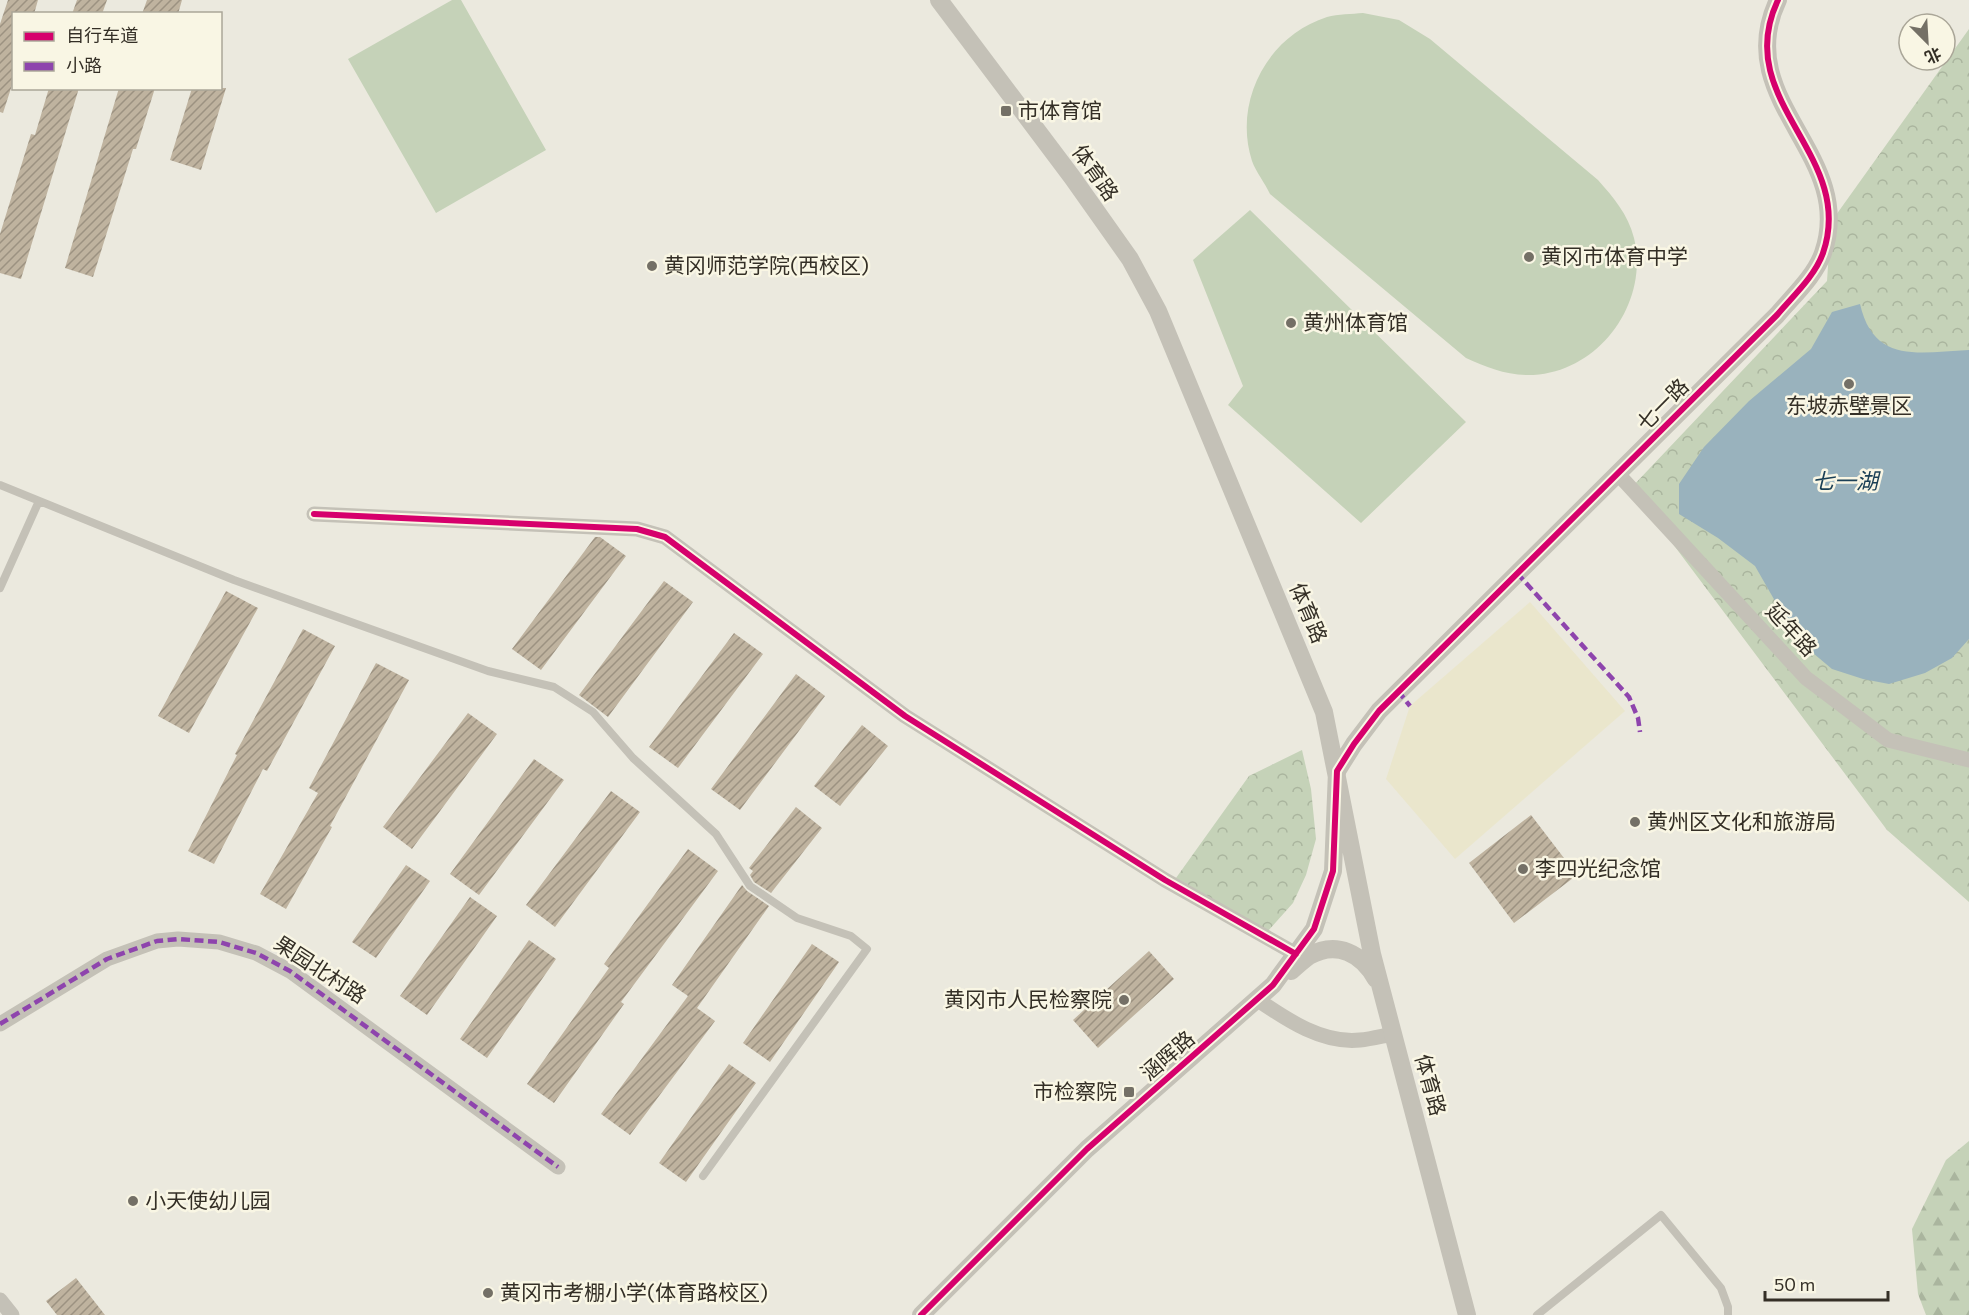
<svg xmlns="http://www.w3.org/2000/svg" width="1969" height="1315" font-family="Commissioner,'Noto Sans SC',sans-serif">
	<style>
		.forest { fill: url(#forest-firs) }
		.park { fill: url(#park-crowns) }
		.garden { fill: #c5d2b8 }
		.plaza { fill: #eae6cc }
		.water { fill: #99b2bd }
		.building { fill: url(#building-hatch) }
		.lines { fill: none; stroke-linecap: round; stroke-linejoin: round }
		.service { stroke: #c4c1b7; stroke-width: 8 }
		.minor { stroke: #c4c1b7; stroke-width: 15 }
		.tertiary { stroke: #c4c1b7; stroke-width: 18 }
		.quiet { stroke: #8e44ad; stroke-width: 4.5; stroke-dasharray: 9 4.5; stroke-linecap: butt }
		.cycleway-casing { stroke: #f9f6e4; stroke-width: 10 }
		.cycleway { stroke: #d6006c; stroke-width: 6 }
		.poi-dot { fill: #747066; stroke: #f9f6e4; stroke-width: 2 }
		.labels { text-anchor: middle; stroke-width: 5; stroke-linejoin: round; paint-order: stroke }
		.poi-label { font-size: 21px; fill: #342f26; stroke: #f9f6e4; text-anchor: start }
		.street-label { font-size: 21px; fill: #342f26; stroke: #f9f6e4 }
		.water-label { font-size: 22px; font-style: italic; fill: #1b4056; stroke: #f9f6e4 }
	</style>
	<defs>
		<pattern id="forest-firs" width="22" height="20" patternUnits="userSpaceOnUse" patternTransform="scale(1.5)"><rect width="22" height="20" fill="#c5d2b8"/><path d="M5 1l3.5 6h-7zM16 11l3.5 6h-7z" fill="#aab59e"/></pattern>
		<pattern id="park-crowns" width="20" height="18" patternUnits="userSpaceOnUse" patternTransform="scale(1.5)"><rect width="20" height="18" fill="#c5d2b8"/><path d="M2 6a3 3 0 1 1 6 0M12 15a3 3 0 1 1 6 0" fill="none" stroke="#aab59e"/></pattern>
		<pattern id="building-hatch" width="6" height="6" patternUnits="userSpaceOnUse" patternTransform="scale(1.5)"><rect width="6" height="6" fill="#bfb39f"/><path d="M-1 1l2-2M0 6l6-6M5 7l2-2" fill="none" stroke="#9c9281"/></pattern>
	</defs>
	<rect width="100%" height="100%" fill="#ebe9de"/>
	<path class="forest" d="M1969,1141v174h-43l-8,-21 -6,-65 34,-69z"/>
	<path class="park" d="M1969,29v873l-82,-72 -256,-342 196,-207 4,-59z
		M1302,750l9,39 5,50 -10,36 -13,28 -25,28 -92,-53 73,-102z"/>
	<path class="garden" d="M452,0h9l85,150 -110,63 -88,-154z
		M1363,13l36,7 31,19 168,141c15,17 30,34 36,58 16,66 -37,137 -106,137 -23,0 -42,-8 -62,-17l-196,-164c-5,-11 -14,-22 -18,-33 -19,-59 15,-125 75,-144 11,-3 25,-3 36,-4z
		M1250,210l216,212 -105,101 -133,-118 15,-19 -50,-126z"/>
	<path class="plaza" d="M1530,602l95,109 -170,148 -69,-80 24,-73z"/>
	<path class="water" d="M1860,304c14,61 60,48 109,46v289l-17,19 -27,15 -36,11 -26,-5 -31,-10 -25,-21 -20,-26 -32,-56 -37,-28 -39,-24v-30l25,-37 45,-46 62,-52 21,-37z"/>
	<path class="building" d="M8,0h30l-4,14h-20v65l-11,34 -3,-1v-88z
		M77,0h30l-5,14h-30z
		M147,0h35l-4,14h-36z
		M49,88h30l-58,191 -21,-6v-39l31,-100 4,1z
		M119,88h36l-19,61h-3l-40,128 -28,-9z
		M192,88h34l-25,82 -31,-10z
		M595,537h5l26,19 -85,114 -29,-21z
		M664,581l29,21 -85,115 -29,-22z
		M226,591l32,17 -69,125 -31,-17z
		M303,629l32,17 -68,125 -4,-2 -49,95 -26,-13 49,-96 -2,-1z
		M734,633l29,21 -85,114 -29,-21z
		M376,663l33,17 -79,146 2,1 -46,82 -26,-15 58,-101 -9,-5z
		M796,674l29,22 -85,114 -29,-21z
		M468,713l29,21 -85,115 -29,-22z
		M862,725l26,21 -48,60 -26,-20z
		M534,759l30,21 -85,115 -29,-21z
		M611,791l29,21 -85,115 -29,-22z
		M796,807l26,21 -51,65 -17,-11 -4,-7 3,-4 -4,-3z
		M1531,815l46,60 -63,48 -45,-60z
		M688,849l30,22 -97,131 3,2 -70,99 -27,-19 82,-116 -5,-4z
		M406,865l24,16 -54,77 -24,-16z
		M742,885l5,6 22,15 -72,102 18,13 -85,114 -29,-21 87,-118 -16,-11z
		M470,897l27,19 -70,99 -27,-19z
		M529,940l27,19 -69,99 -27,-19z
		M812,944l27,18 -69,100 -27,-19z
		M1149,951l25,28 -76,69 -25,-28z
		M729,1064l27,19 -70,99 -27,-19z
		M76,1278l29,37h-48l-11,-14z"/>
	<g class="lines">
		<path class="service" d="M0,485l234,95 254,91 66,16 39,25 40,46 83,76 34,52 47,32 54,18 16,13 -164,227
			M0,588l39,-87
			M1537,1315l124,-100 60,73 7,19v8"/>
		<path class="minor" d="M1618,474l188,204 82,62 81,20
			M314,514l323,15 28,8 240,179 260,164 131,74
			M1258,1000c29,20 65,44 102,40 11,-1 22,-4 33,-6
			M0,1024l107,-65 50,-18 21,-2 41,3 37,11 34,18 268,196
			M0,1300l12,15"/>
		<path class="tertiary" d="M939,0l133,177 58,82 28,52 166,401 48,242 95,361
			M1291,971c6,-5 12,-11 18,-15 28,-16 53,-2 67,23
			M921,1315l166,-166 186,-164 41,-56 19,-58 4,-100 17,-27 25,-33 398,-396c16,-19 38,-39 46,-62 34,-99 -93,-152 -45,-253"/>
		<path class="quiet" d="M1517,573l112,124 9,21 2,14
			M1398,691l12,15
			M0,1024l107,-65 50,-18 21,-2 41,3 37,11 34,18 268,196"/>
		<g class="cycleway-casing">
			<path id="cycleway" d="M314,514l323,15 28,8 240,179 260,164 131,74
				M921,1315l166,-166 186,-164 41,-56 19,-58 4,-100 17,-27 25,-33 398,-396c16,-19 38,-39 46,-62 34,-99 -93,-152 -45,-253"/>
		</g>
		<use href="#cycleway" class="cycleway"/>
	</g>
	<g class="poi-dot">
		<rect x="1000" y="105" width="12" height="12" rx="3"/>
		<circle cx="1529" cy="257" r="6"/>
		<circle cx="652" cy="266" r="6"/>
		<circle cx="1291" cy="323" r="6"/>
		<circle cx="1849" cy="384" r="6"/>
		<circle cx="1635" cy="822" r="6"/>
		<circle cx="1523" cy="869" r="6"/>
		<circle cx="1124" cy="1000" r="6"/>
		<rect x="1123" y="1086" width="12" height="12" rx="3"/>
		<circle cx="133" cy="1201" r="6"/>
		<circle cx="488" cy="1293" r="6"/>
	</g>
	<g class="labels">
		<g class="poi-label">
			<text x="1018" y="118">市体育馆</text>
			<text x="1541" y="264">黄冈市体育中学</text>
			<text x="664" y="273">黄冈师范学院(西校区)</text>
			<text x="1303" y="330">黄州体育馆</text>
			<text x="1849" y="413" text-anchor="middle">东坡赤壁景区</text>
			<text x="1647" y="829">黄州区文化和旅游局</text>
			<text x="1535" y="876">李四光纪念馆</text>
			<text x="1112" y="1007" text-anchor="end">黄冈市人民检察院</text>
			<text x="1117" y="1099" text-anchor="end">市检察院</text>
			<text x="145" y="1208">小天使幼儿园</text>
			<text x="500" y="1300">黄冈市考棚小学(体育路校区)</text>
		</g>
		<g class="street-label">
			<text transform="translate(1095 173) rotate(55)" y="7">体育路</text>
			<text transform="translate(1663 405) rotate(-45)" y="7">七一路</text>
			<text transform="translate(1308 613) rotate(67)" y="7">体育路</text>
			<text transform="translate(1791 630) rotate(47)" y="7">延年路</text>
			<text transform="translate(320 970) rotate(33)" y="7">果园北村路</text>
			<text transform="translate(1168 1056) rotate(-41)" y="7">涵晖路</text>
			<text transform="translate(1430 1085) rotate(75)" y="7">体育路</text>
		</g>
		<g class="water-label">
			<text x="1845" y="489">七一湖</text>
		</g>
	</g>
	<rect x="12" y="12" width="210" height="78" fill="#f9f6e4" stroke="#aaa698" stroke-width="1.5"/>
	<rect x="24" y="32" width="30" height="9" fill="#d6006c" stroke="#aaa698" stroke-width="1.5"/>
	<text x="66" y="42" font-size="18" fill="#342f26">自行车道</text>
	<rect x="24" y="62" width="30" height="9" fill="#8e44ad" stroke="#aaa698" stroke-width="1.5"/>
	<text x="66" y="72" font-size="18" fill="#342f26">小路</text>
	<g transform="translate(1927 42) rotate(156)"><circle r="28" fill="#f9f6e4" stroke="#aaa698" stroke-width="1.5"/>
	<path d="M0-4.5L10 22L0 15L-10 22Z" fill="#747066"/>
	<text y="-9" font-size="16" font-weight="bold" text-anchor="middle" fill="#342f26">北</text>
	</g>
	<path d="M1765 1291v9h123v-9" fill="none" stroke="#342f26" stroke-width="3"/>
	<text x="1774" y="1291" font-size="18" fill="#342f26" stroke="#f9f6e4" stroke-width="4.5" paint-order="stroke">50 m</text>
</svg>
